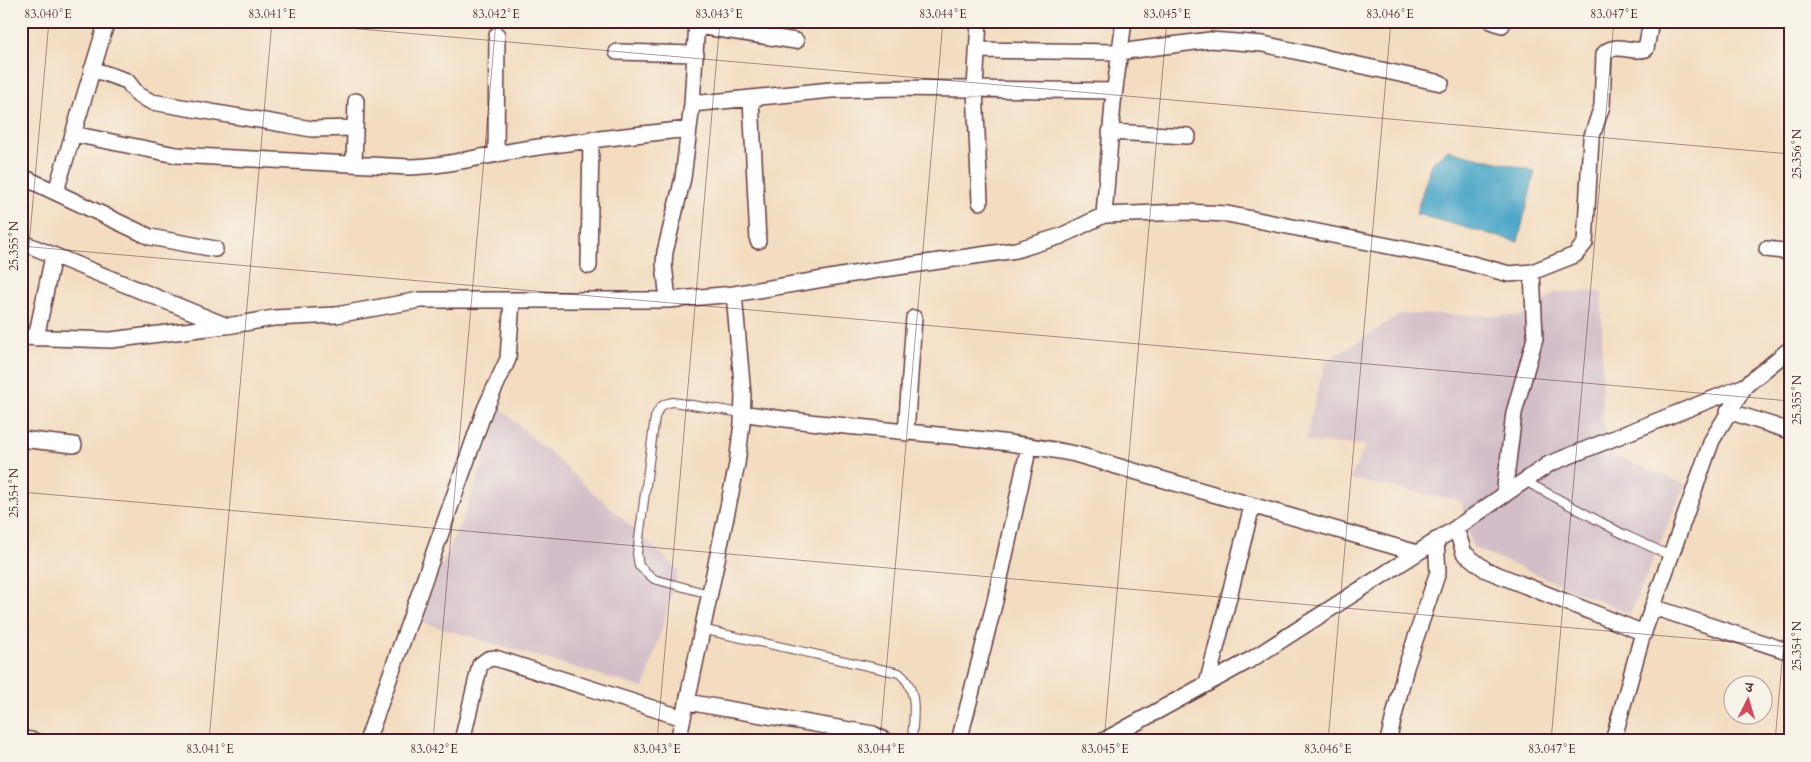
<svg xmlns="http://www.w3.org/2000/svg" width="1811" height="762" font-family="Cardo,'Noto Serif Devanagari',serif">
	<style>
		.industrial { fill: #d2bdc8 }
		.water { fill: #4aa6c8; stroke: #4a627a }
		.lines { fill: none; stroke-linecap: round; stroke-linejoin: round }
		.lane-casing { stroke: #633b41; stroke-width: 10 }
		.street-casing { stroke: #633b41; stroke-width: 18 }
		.lane { stroke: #fff; stroke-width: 8 }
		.street { stroke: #fff; stroke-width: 15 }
		.ticks { fill: none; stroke: #4a1f2b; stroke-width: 1; stroke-opacity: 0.45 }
		.neatline { fill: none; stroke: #4a1f2b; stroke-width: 2 }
		.ticks-label { font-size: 12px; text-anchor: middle; fill: #4a1f2b }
	</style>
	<rect width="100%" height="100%" fill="#f7f3e8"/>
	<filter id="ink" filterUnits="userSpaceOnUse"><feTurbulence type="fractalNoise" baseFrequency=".02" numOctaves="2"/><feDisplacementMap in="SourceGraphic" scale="10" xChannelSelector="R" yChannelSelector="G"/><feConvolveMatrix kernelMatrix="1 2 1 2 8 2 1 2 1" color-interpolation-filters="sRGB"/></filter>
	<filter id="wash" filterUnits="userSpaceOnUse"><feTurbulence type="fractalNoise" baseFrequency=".0096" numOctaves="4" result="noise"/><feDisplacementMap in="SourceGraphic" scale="20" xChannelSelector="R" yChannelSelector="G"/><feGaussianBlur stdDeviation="1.12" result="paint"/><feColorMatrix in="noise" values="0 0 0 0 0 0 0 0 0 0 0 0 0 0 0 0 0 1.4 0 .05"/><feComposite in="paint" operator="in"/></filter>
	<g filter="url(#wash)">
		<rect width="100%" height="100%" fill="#f3dcbf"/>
		<path class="industrial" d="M1556,292h46v127l13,37 70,28 -55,130 -158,-67 -11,-46 -111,-22 16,-34 -61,-3 20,-80 76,-48 121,2z
			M501,409l178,161 -35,118 -227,-67 50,-112z"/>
		<path class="water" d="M1447,150l88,21 -17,71 -102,-28 15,-50z"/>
	</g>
	<g filter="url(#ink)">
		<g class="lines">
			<g class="lane-casing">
				<path id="lane" d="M1525,481l98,53 48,22
					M709,594l-55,-15 -15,-13 -2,-12 18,-137c4,-9 7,-14 18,-15l69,11
					M701,629l198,44c21,16 14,45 13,68"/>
			</g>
			<g class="street-casing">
				<path id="street" d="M979,21l-4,67 5,114
					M1491,21l11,4
					M21,23l1,-2
					M698,26l98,15
					M977,50l142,2 91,-12 53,4 178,39
					M617,52l79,2
					M92,69l35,12 11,14 14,7 160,27 43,-1
					M751,99l7,142
					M692,104l139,-14 62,-2 221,3
					M1110,132l78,4
					M73,134l103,21 233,12c38,-1 73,-11 110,-17 56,-9 113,-15 170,-21
					M496,154l1,-119
					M354,164l2,-63
					M21,176l129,61 65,12
					M56,191l51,-170
					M1104,215l9,-112 11,-82
					M21,242l206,84 47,-8 62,-3 84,-15h248l66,-6 143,-24 139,-20 45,-14 43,-21 81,-3 42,2 227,45 55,15 23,-2 43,-17 10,-12 6,-104 11,-33 2,-52c11,-13 28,0 42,-5l5,-28
					M1767,249l23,3
					M589,266l2,-127
					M734,294l9,101 -1,28 -5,41 -50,238 186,32 13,7
					M668,300l-4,-36 1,-12 18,-74 9,-74 5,-83
					M21,337l90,3 113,-14
					M36,338l17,-82
					M1728,411l62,20
					M742,413c110,18 223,19 333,41l342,99
					M906,433l8,-115
					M21,439l53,6
					M1504,495l10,-82 21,-75 -3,-66
					M1456,528l8,25 22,17 158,63
					M1653,607l137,45
					M1207,684l45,-178
					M21,738l14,3
					M367,741l118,-332 23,-50 4,-59
					M462,741l18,-76 8,-6 7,-1 188,60
					M678,741l7,-33
					M959,741l36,-140 34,-155
					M1103,741l149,-82 204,-131 93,-64 196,-78 45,-37
					M1388,741l18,-74 32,-95 -2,-32
					M1613,741l28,-101 71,-200 33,-54"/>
			</g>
			<use href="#lane" class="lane"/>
			<use href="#street" class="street"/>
		</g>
	</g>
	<path class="ticks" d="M268,21l1522,133M21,246l1769,155M21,335l28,-314M21,492l1769,155M21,738l30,3M209,741l63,-720M433,741l63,-720M657,741l63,-720M880,741l63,-720M1104,741l63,-720M1328,741l63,-720M1551,741l63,-720M1775,741l15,-168"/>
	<rect width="1811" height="762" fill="none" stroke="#f7f3e8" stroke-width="55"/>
	<g transform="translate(1748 700) rotate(5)"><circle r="24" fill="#f7f3e8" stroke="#b29e9c"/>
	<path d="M0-4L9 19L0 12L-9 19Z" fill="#d1495b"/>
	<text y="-8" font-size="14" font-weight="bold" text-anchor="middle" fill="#4a1f2b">उ</text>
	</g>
	<rect x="28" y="28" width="1756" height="706" class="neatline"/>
	<g class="ticks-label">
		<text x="48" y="18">83.040°E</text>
		<text x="272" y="18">83.041°E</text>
		<text x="496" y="18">83.042°E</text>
		<text x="719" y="18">83.043°E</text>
		<text x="943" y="18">83.044°E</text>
		<text x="1167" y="18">83.045°E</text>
		<text x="1390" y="18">83.046°E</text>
		<text x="1614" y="18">83.047°E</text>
		<text transform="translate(1797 154) rotate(-90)" y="4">25.356°N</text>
		<text transform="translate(14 246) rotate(-90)" y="4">25.355°N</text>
		<text transform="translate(1797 400) rotate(-90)" y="4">25.355°N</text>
		<text transform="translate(14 493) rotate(-90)" y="4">25.354°N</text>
		<text transform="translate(1797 646) rotate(-90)" y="4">25.354°N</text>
		<text x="210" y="753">83.041°E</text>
		<text x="434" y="753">83.042°E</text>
		<text x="657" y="753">83.043°E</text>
		<text x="881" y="753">83.044°E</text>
		<text x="1105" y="753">83.045°E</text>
		<text x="1328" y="753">83.046°E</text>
		<text x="1552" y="753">83.047°E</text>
	</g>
</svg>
